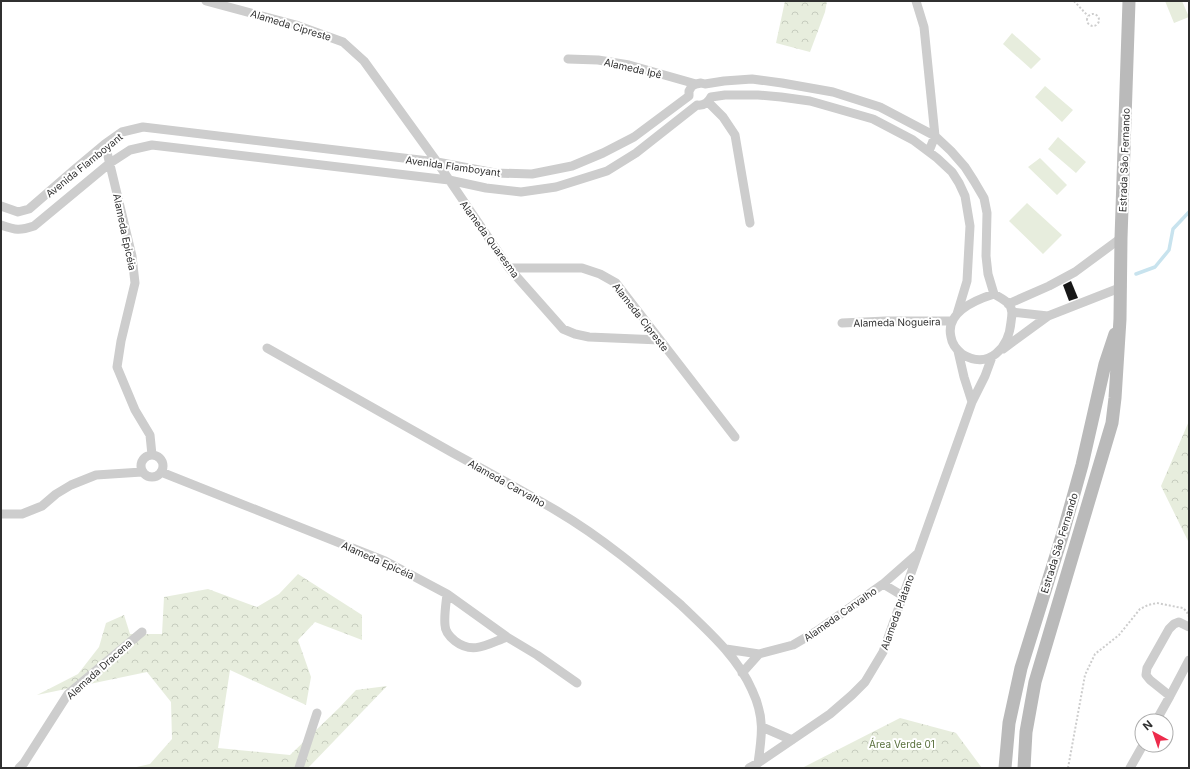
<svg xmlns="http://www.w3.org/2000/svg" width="1190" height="769" font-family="Inter,sans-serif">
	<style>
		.forest { fill: url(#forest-crowns) }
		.garden { fill: #e7eddd }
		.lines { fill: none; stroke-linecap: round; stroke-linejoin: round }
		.stream { stroke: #c8e3ee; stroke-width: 3.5 }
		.building { fill: #171717 }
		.path { stroke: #cdcdcd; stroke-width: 2; stroke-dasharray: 2 2; stroke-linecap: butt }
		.street { stroke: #cdcdcd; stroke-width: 9 }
		.secondary { stroke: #bababa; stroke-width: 13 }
		.labels { text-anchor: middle; stroke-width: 4; stroke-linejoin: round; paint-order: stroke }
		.street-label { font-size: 10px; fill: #303030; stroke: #fff }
		.park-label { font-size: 10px; fill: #576e3a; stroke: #fff }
	</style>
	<defs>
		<pattern id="forest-crowns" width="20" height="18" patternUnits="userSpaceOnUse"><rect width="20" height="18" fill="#e7eddd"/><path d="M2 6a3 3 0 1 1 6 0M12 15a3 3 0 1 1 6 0" fill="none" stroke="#c6ccbe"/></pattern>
	</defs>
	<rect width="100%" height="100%" fill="#fff"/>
	<path class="forest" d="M785,1h42l-2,11 -15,40 -34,-9z
		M1189,421v122l-28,-57z
		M298,574l64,41v25l-47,-18 -17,18 13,37 -5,28 -76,-35 -12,78 72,7 49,-47 17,-18 31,-4 -79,82h-176l18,-4 22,-25 -1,-37 -24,-30 -110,23 41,-21 21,-27 7,-24 18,-8 6,19h32l2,-37 44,-8 49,18 22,-13z
		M900,718l56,15 26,35h-180z"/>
	<path class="garden" d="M1165,1h17l7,16 -15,6z
		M1012,33l29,26 -10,10 -28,-25z
		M1045,86l28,24 -11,12 -27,-25z
		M1058,137l28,25 -10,11 -28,-24z
		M1040,158l27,27 -10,10 -29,-28z
		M1027,203l35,32 -19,19 -34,-33z"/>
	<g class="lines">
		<path class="stream" d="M1136,274l19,-7 14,-17 4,-21 16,-17"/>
	</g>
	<path class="building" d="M1071,281l7,17 -9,3 -6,-16z"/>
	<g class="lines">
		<path class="path" d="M1074,1l14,15
			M1087 20a6 6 0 1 1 12 0a6 6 0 1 1-12 0Z
			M1068,768l17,-93 10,-21 24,-19 21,-26 8,-4 9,-2 20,4 6,1 4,4 1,4"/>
		<path class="street" d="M206,1l90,24 47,17 21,19 73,101 72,106 54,61 12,5 14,3 71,3
			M916,1l8,26 11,109 -6,15
			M568,59l30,1 31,5 67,19
			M711,97l14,-2h33l23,2 29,4 63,18 40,21 24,18 15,14 7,11 6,13 5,30 -3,55 -10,33
			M708,102l15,15 12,18 15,88
			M105,144l27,112 3,27 -14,58 -4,26 18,43 15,25 2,20
			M1,206l17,6 11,-3 45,-39 31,-26 17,-12 21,-5 294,35 58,11 37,1 40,-8 31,-13 31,-16 55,-41v-5l3,-5 4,-2 5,-1 4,1 19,-3 28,-2 30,4 51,9 47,15 55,29 16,15 14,16 9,14 10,17 3,15 -1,43 2,18 6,20
			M1,225c15,5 18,6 33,1l76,-63 20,-13 22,-5 297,35 37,8 35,4 35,-5 51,-16 29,-18 61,-48c7,1 11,-2 14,-8
			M509,268h73l18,6 16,9 119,154
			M994,294c5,3 11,6 15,10 4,6 3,11 2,18 -2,25 -22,49 -49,32 -5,-4 -10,-10 -11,-17 -6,-24 24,-37 43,-43z
			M1008,304l41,-18 26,-14 46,-34
			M1012,312l36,4
			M842,323l44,-2h65
			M267,348c62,35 124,70 186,105 35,19 70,38 104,58 44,26 85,60 124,94 27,26 56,51 71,85 13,27 10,46 6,73
			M1003,349l45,-33 74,-29
			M958,351l6,26 8,25
			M141 466a11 11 0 1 1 22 0a11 11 0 1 1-22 0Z
			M161,472l224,89 62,33 60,43 30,18 40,28
			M1,514h21l20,-8 14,-12 15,-9 25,-10 46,-3
			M883,584l20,12
			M447,594c-1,10 -3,21 -2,31 0,6 5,12 10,16 18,14 33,3 52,-4
			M1189,627l-10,-5 -5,2 -5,5 -22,39 -1,7 4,5 20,16 19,-36
			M726,649l33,5 34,-9 24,-14 66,-47 34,-30
			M742,673l17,-19
			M1156,721l14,-25
			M762,727l30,13
			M19,768l5,-5 44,-69 74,-62
			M299,768l18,-55
			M749,768l9,-5 72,-49 22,-19 13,-13 18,-30 89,-250 13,-26 7,-19
			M1130,768l13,-23"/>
		<path class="secondary" d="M1005,768l4,-45 12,-55 42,-135 19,-68 23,-101 10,-30
			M1024,768l2,-36 9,-50 77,-259 3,-25 5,-79 1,-81 8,-237"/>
	</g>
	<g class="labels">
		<g class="street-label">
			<text transform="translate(291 25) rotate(17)" y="4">Alameda Cipreste</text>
			<text transform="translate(633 68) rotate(13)" y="4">Alameda Ipê</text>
			<text transform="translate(1124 160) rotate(-88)" y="4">Estrada São Fernando</text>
			<text transform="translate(84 165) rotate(-39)" y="4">Avenida Flamboyant</text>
			<text transform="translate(453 166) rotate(8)" y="4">Avenida Flamboyant</text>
			<text transform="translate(125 232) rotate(78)" y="4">Alameda Epicéia</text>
			<text transform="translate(490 239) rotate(54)" y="4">Alameda Quaresma</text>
			<text transform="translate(641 317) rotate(52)" y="4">Alameda Cipreste</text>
			<text transform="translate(897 322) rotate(-1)" y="4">Alameda Nogueira</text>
			<text transform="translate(507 483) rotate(29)" y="4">Alameda Carvalho</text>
			<text transform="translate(1059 543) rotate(-73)" y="4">Estrada São Fernando</text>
			<text transform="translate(378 560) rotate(24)" y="4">Alameda Epicéia</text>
			<text transform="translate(897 612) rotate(-70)" y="4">Alameda Plátano</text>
			<text transform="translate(840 614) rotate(-35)" y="4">Alameda Carvalho</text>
			<text transform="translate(99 669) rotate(-42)" y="4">Alemada Dracena</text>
		</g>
		<g class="park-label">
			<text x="902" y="748">Área Verde 01</text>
		</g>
	</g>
	<rect width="1190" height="769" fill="none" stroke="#303030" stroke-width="4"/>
	<g transform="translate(1154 733) rotate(320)"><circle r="19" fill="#ffffff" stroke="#acacac"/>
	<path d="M0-3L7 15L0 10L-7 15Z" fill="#ed2b4b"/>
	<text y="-6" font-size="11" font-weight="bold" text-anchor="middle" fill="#303030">N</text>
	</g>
</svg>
